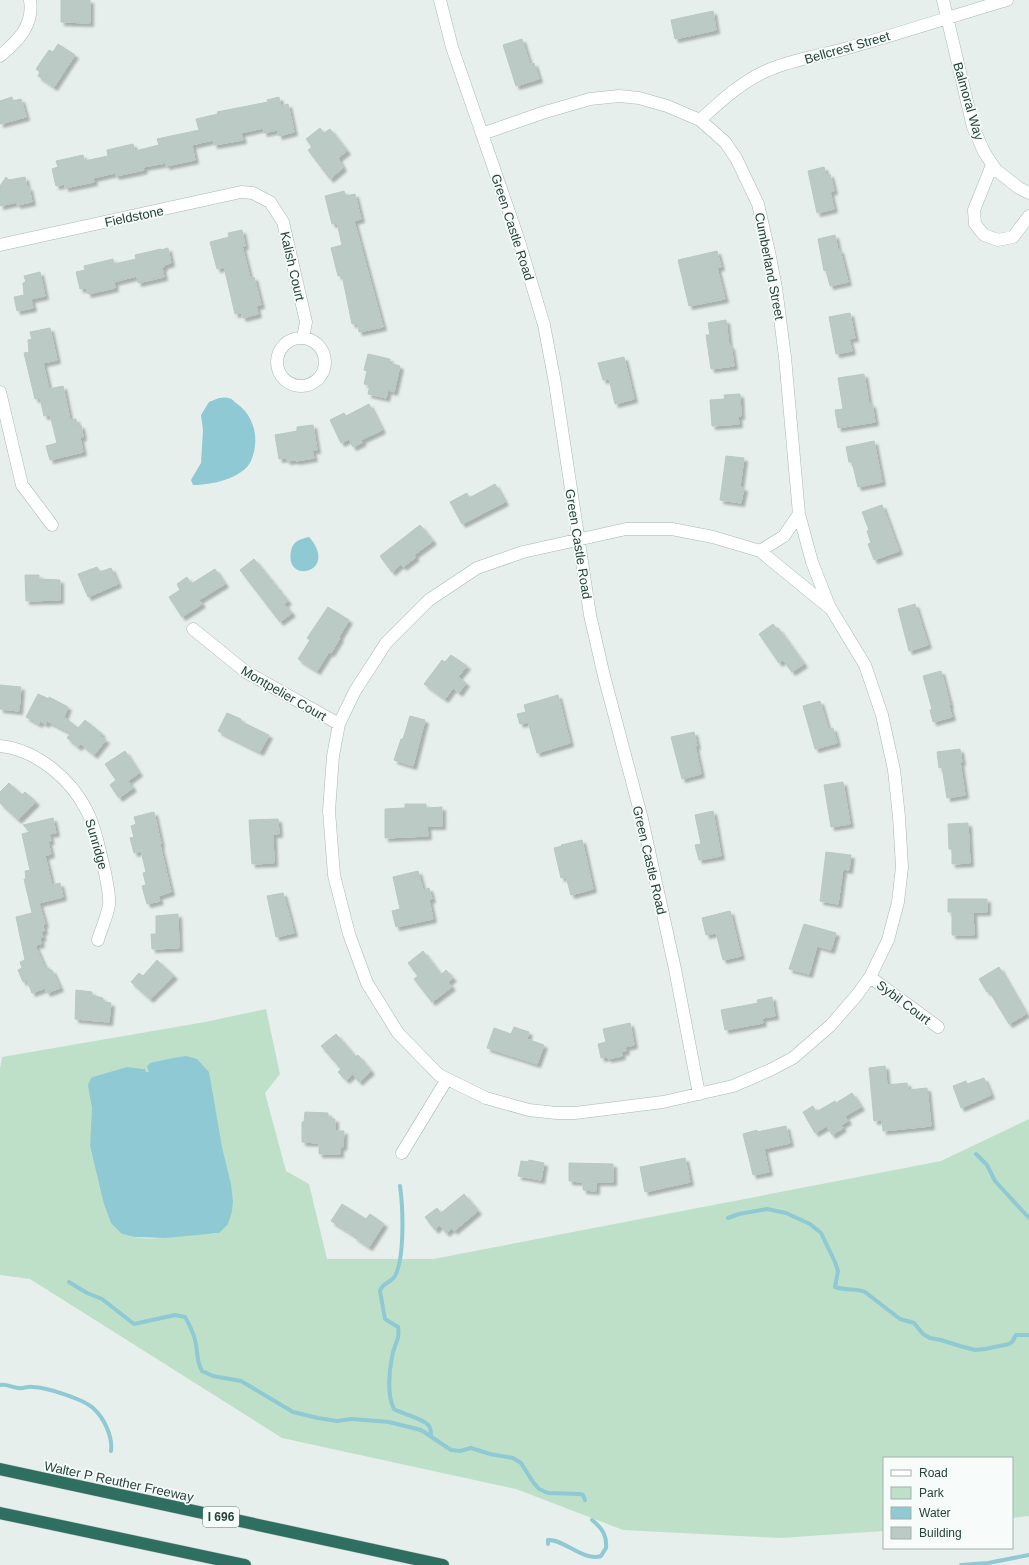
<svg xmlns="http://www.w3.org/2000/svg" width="1029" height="1565" font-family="Helvetica,sans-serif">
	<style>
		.green { fill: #bfe0c8; fill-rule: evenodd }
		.water { fill: #8ec9d4 }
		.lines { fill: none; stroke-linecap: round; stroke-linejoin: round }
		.stream { stroke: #8ec9d4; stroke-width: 4 }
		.building { fill: #bbcac4; stroke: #b8c9c2; filter: url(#shadow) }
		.street-casing { stroke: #a8b8b2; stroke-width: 13 }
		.highway-casing { stroke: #c2cac8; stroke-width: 13 }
		.street { stroke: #fff; stroke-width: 12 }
		.highway { stroke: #2f6f62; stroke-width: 12 }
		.labels { text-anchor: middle; stroke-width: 3.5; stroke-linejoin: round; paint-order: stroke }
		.shield { fill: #f7fbf9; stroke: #637a73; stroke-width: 1 }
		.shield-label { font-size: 12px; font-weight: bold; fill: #24423a }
		.street-label { font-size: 13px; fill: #24423a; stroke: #f7fbf9 }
	</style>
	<defs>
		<filter id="shadow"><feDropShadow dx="3.5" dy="3.5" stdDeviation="1" flood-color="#0004"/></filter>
	</defs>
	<rect width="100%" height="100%" fill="#e6efeb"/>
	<path class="green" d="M266,1009l14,65 -15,19 21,78 23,13 18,75h106l508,-98 88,-42v397l-17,2v-60h-128v73l-104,7 -157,-8 -107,-41 -234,-51 -252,-159 -30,-4v-207l2,-11 203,-35zM126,1067l19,2 1,3h3l69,56 15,73 -17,33c-32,-2 -63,11 -94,0l-30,-79 -2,-9 3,-29 -2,-15z"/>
	<path class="water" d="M219,398c3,0 6,-1 9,0 3,0 6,3 8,5 19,13 24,37 15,58 -9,18 -40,24 -58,24l-2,-5 10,-17 2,-33 -2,-15 8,-13z
		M309,537c31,35 -25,49 -18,14 2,-10 9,-12 18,-14z
		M186,1056l11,3 12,13 13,75 9,37 2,17 -1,10 -4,13 -9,9 -54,5 -31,-1 -12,-3 -11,-11 -7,-19 -14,-58 2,-37 -4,-24 3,-7 2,-1 34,-10 18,2 1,3h3l-2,-5 3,-4 23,-5z"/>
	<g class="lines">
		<path class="stream" d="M976,1154l11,11 8,16 34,37
			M400,1186c3,21 5,71 -5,90 -4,7 -13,7 -15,15l5,28 13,8c2,14 -4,17 -6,30 -3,14 -5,39 2,52 8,5 31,10 35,17 2,3 2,7 2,10
			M728,1218l11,-4 28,-5 19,4 24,11 11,9 14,29 3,9 -3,16c11,4 21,1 30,5l35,27 14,4 9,11 7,4 11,2 19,6 15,4 10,-1 24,-5 3,-2 4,-7h13
			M69,1282l18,11 15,6 32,25 41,-9 10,2c4,7 8,14 10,23 3,10 1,21 7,31l11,5 28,5 52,31 25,6 19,3 15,-2 37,3 32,8 30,20 9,1 11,-3 19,6 23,4 8,5 12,19 6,7 9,4 32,1 3,1 2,5
			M0,1385c7,-1 11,2 18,3 5,1 10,-2 15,-1 13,0 53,13 61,22 10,9 19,28 17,42
			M548,1544v-4c14,-2 36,22 53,16l5,-8c1,-13 -4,-20 -14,-28
			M961,1565l27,-2 41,-8"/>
	</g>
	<path class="building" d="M61,0h29v23l-29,-1z
		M713,11l3,19 -41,9 -4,-19z
		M522,39l8,26 4,-2 5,16 -23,7 -13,-41z
		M58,44l17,11 -21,32 -16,-11 2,-4 -4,-3 13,-19 4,2z
		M12,97l1,4 8,-2 5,18 -26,7v-23z
		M279,97l2,9 7,-2 6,28 -15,4 -2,-6 -13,3 -1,-5 -22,5 2,7 -29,5 -1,-5 -21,5 3,15 -29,6v-3l-23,4 1,3 -28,6 -1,-3 -22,5 1,4 -29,6v-4l-9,2 -4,-17 6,-2 -2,-6 27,-6 1,6 24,-5 -1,-6 26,-6 2,7 24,-6 -2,-6 42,-9 -3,-11 22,-5 -1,-2 51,-10 -1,-2z
		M320,128l4,5 6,-4 17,22 -9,7 5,10 -13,11 -22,-29 4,-3 -6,-8z
		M824,167l2,8 4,-1 4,17 -4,1 4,17 -17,4 -9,-42z
		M6,177l3,3 16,-3 2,11 2,-1 3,15 -15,3v-3l-17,4v-20z
		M344,191l2,5 9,-2 6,25 -7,2 29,106 -24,5 -2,-9 -5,1 -10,-49 -4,1 -7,-28 11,-3 -5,-22 -5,1 -7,-28z
		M242,230l3,16h-3l8,32 4,-1 7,28 -5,1 2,8 -15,4 -2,-5 -6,1 -11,-47 -7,2 -7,-27 19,-5 -1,-4z
		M835,235l3,15h2l8,32 -18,4 -4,-16 -2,1 -6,-32z
		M168,248l3,15 -7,2v2h-2l2,10 -26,6 -1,-7 -23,6 1,6 -27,6 -2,-6 -6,1 -4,-17 9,-2 -1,-4 29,-7 1,5 22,-5 -1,-4 26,-6v1z
		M717,251l4,16 -4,1 8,31 -36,7 -11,-46z
		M40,272l5,24 -14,3 2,9 -16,3 -3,-14 10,-2 -1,-12 3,-1 -2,-6z
		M850,313l5,25 -6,1 3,12 -16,3 -7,-37z
		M726,320l3,26h2l3,20 -23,3 -5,-34h4l-2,-12z
		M50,328l7,32 -14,3 6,26 14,-3 7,34 6,-1 1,7 4,-1 2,12 -3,1 3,14 -33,8 -4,-14 11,-3 -7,-28 -6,1 -4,-18 -5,1 -11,-46 5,-1 -1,-12 4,-1 -2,-7z
		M368,354l22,5 -1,4 11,3 -6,26 -6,-2 -2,8 -18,-4 2,-9 -6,-1 3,-13 -3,-1z
		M624,357l10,42 -19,5 -6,-25 -6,1 -5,-17z
		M864,374l5,30h3l3,18 -37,6 -3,-18 8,-1 -5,-31z
		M740,394l1,22h-3l1,8 -27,2 -2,-26 15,-1 -1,-4z
		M369,404l13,26 -21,10 2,2 -10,5 -4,-8 -8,4 -11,-23 14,-7 2,3z
		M313,425l4,25h-5l2,8 -18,3 -1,-1 -8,1 -1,-3 -7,1 -4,-24 22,-4v-4z
		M874,441l8,41 -24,5 -6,-25h-3l-3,-15z
		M726,456l18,2 -4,29 4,1 -3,15 -21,-3z
		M495,484l10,18 -43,22 -12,-22 17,-9 2,5z
		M882,505l17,46 -25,9 -6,-16 3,-1 -4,-12 2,-1 -7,-18z
		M420,525l13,16 -19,14 2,2 -13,10 -2,-3 -9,8 -12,-16z
		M254,559l34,42 -4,3 8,9 -12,9 -40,-52z
		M97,567l3,5 11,-4 7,16 -30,13 -10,-23z
		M215,569l10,15 -26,16 3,4 -20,13 -13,-20 11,-7 -3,-6 10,-7 4,7z
		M25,575h14v4l21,1v20l-34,1z
		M915,604l13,41 -19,6 -11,-42z
		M328,607l21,13 -10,17 1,1 -9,15 -2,-1 -12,19 -19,-12 12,-19 -3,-2z
		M773,624l4,5 1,-1 26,36 -12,8 -9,-12 -4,3 -20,-29z
		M451,655l16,11 -9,11 8,6 -7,10 -6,-5 -8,11 -21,-15 18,-24 3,2z
		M941,671l9,34 -1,1 3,11 -19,5 -3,-12 2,-1 -9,-33z
		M0,685l21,2 -2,24 -19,-2z
		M38,694l11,5v-2l19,10 -4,10 14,11 7,-8 17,14 -2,2 6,4 -12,15 -13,-11 -3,3 -11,-9 4,-5 -24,-12 -1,3 -6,-3 -1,3 -13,-7z
		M558,695l12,48 -33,10 -9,-31 -8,2 -3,-10 9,-2 -2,-7z
		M820,701l8,28 5,-1 4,15 -22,6 -12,-43z
		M227,713l14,6 -1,2 29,14 -9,17 -42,-21z
		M410,716l15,4 -12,46 -19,-6 7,-21h2z
		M694,732l3,14h-2l6,28 -19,5 -11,-42z
		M960,749l2,13h-2l5,33 -18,3 -5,-31 -3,1 -2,-16z
		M125,751l14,22 -11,8 5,7 -14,10 -9,-13 6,-5 -11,-16z
		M843,782l7,42 -19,3 -7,-42z
		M9,783l13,12 3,-3 11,10 -18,18 -18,-17v-11z
		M405,804h21v4l16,-1v19h-15l1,10 -43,2v-29l20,-1z
		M713,811l8,45 -22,4 -4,-15 6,-1 -6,-29z
		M154,812l7,32 -1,1 11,47 -13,4 2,5 -13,3 -5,-18 4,-1 -3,-12 3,-1 -5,-21 -7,2 -4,-15 4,-1 -3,-11 5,-2 -2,-7z
		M53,818l3,15 -7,1 2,7h-3l3,13 -6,2 7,29 8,-2 3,14 -24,6 6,21 -2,1 1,6 -3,1 2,5 -3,1 1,6 -6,1 9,21 2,-1 2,6 4,-1 8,18 -13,5 -2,-5 -13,5 -5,-13 -4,2 -5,-12 4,-2 -2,-6 5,-2 -9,-43 16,-4 -8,-34h2l-1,-8 5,-1 -8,-36 8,-2 -7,-7z
		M278,819l1,15h-6l1,29 -22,1 -3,-44z
		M968,823l2,40 -18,1v-15h-3l-1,-25z
		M582,840l11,49 -22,6 -5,-18 -5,1 -7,-30 8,-2 -1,-1z
		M826,852l25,3 -2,15 -6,-1 -5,35 -18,-3z
		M418,871l5,19 6,-2 3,11 -3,1 4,19 -37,8 -4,-16 8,-2 -7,-32z
		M283,893l11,40 -18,4 -9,-41z
		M948,899h39v13h-14l1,23h-22v-23h-4z
		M730,911l11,45 -18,4 -7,-27 -10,2 -4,-17z
		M178,914l1,34 -27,1 -1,-15h5v-18z
		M804,924l32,9 -5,17 -14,-4 -8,28 -20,-5z
		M423,951l18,24 5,-5 7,8 -5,4 4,5 -20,15 -18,-23 4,-3 -10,-13z
		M157,960l17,16 -24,23 -19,-17 8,-9 4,3z
		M999,967l27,47 -17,10 -20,-33 -2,1 -8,-13z
		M76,990l16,2v3l11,3v4l8,1 -2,19 -34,-3z
		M772,997l3,19 -13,2 1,5 -38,7 -4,-20 37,-7 -1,-3z
		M630,1023l4,22 -9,2 1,4 -5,1 1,4 -14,3v-2l-7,1 -3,-14 8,-2 -3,-13z
		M514,1027l15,5 -2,7 17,6 -7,19 -50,-16 7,-20 17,6z
		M336,1034l20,23 2,-2 13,16 -12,11 -6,-8 -7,6 -8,-8 3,-3 -20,-23z
		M885,1066l2,19 20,-2 1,7 19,-2 4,38 -48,5 -1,-11 -8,1 -5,-53z
		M984,1078l7,17 -30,13 -8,-22 13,-5 1,3z
		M852,1093l9,14 -16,9 3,5 -7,4 2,3 -11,7 -5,-9 -12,7 -12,-21 10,-6 3,6 19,-11 1,2z
		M305,1112l23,1v5l7,1v12h9l-1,16h-3v7h-21v-11l-17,-1v-20h2z
		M786,1126l4,17 -26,6 5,23 -16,3 -10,-41 14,-4v2z
		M685,1158l5,24 -45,10 -5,-25z
		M529,1160l15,3 -3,17 -23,-4 3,-15 7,1z
		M569,1163l44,1v18h-17v9l-13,-1v-8l-14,-1z
		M464,1194l14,17 -24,20 -2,-3 -6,5 -6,-8 -5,5 -10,-13 12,-9 4,5z
		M342,1204l24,15 4,-5 14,10 -15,23 -15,-10 1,-1 -24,-15z"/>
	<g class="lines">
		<g class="street-casing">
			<path id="street" d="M440,0l12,47 66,191 26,87 11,58 35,232 14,61 38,143 33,150 24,125
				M943,0l30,127 11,25 12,18 23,18 10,5
				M0,56c18,-15 34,-31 30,-56
				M700,120c21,-19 40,-37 66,-49 24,-11 52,-15 78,-22 55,-15 108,-33 163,-49
				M482,134l60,-21 48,-14 29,-3 20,2 28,8 33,14 25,22 11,16 22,46 11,48 7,36 9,69 14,157 13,48 18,46
				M992,165l-18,45 1,14 9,11 14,5 15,-3 16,-21
				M0,245l241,-53 12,1 17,9 13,20 23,100 -3,16
				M277 362a24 24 0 1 1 48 0a24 24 0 1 1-48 0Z
				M0,392l22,93 30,40
				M626,529h46l41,8 47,14 71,58 34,56 17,50 12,55 5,47 3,50 -4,35 -10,38 -18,37 -13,18 -26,30 -38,33 -23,12 -37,16 -70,16 -88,11h-19l-27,-3 -43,-12 -47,-23 -41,-42 -31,-50 -18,-49 -15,-59 -5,-64 4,-55 6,-32 16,-33 31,-48 43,-43 48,-32 46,-16z
				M760,551l24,-15 15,-22
				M193,629l53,43 93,52
				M0,746c37,4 71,33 87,65 8,15 11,33 15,49 3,11 8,35 7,45 -2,12 -8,24 -11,35
				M870,977l68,50
				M402,1153l45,-74"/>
		</g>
		<g class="highway-casing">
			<path id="highway" d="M0,1469l443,96
				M0,1513l245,52"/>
		</g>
		<use href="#street" class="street"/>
		<use href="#highway" class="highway"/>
	</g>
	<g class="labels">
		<rect class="shield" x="203" y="1507" width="36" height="20" rx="3"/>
		<g class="shield-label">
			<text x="221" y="1521">I 696</text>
		</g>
		<g class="street-label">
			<text transform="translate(847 47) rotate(-16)" y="5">Bellcrest Street</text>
			<text transform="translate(969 101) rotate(74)" y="5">Balmoral Way</text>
			<text transform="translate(134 216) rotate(-12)" y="5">Fieldstone</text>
			<text transform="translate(513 227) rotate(72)" y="5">Green Castle Road</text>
			<text transform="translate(293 266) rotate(77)" y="5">Kalish Court</text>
			<text transform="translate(770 266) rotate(79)" y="5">Cumberland Street</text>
			<text transform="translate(579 544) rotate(81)" y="5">Green Castle Road</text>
			<text transform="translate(284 693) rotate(30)" y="5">Montpelier Court</text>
			<text transform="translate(97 844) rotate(74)" y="5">Sunridge</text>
			<text transform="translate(650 860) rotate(77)" y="5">Green Castle Road</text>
			<text transform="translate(904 1002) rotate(37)" y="5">Sybil Court</text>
			<text transform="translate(119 1481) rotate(12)" y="5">Walter P Reuther Freeway</text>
		</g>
	</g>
	<rect x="883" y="1457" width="130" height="92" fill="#f7fbf9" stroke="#a3b1ad"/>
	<rect x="891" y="1470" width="20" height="6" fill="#ffffff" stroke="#a3b1ad"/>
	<text x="919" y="1477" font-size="12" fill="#24423a">Road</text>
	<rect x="891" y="1487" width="20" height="12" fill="#bfe0c8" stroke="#a3b1ad"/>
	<text x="919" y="1497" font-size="12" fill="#24423a">Park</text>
	<rect x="891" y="1507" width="20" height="12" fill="#8ec9d4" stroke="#a3b1ad"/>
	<text x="919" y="1517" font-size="12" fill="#24423a">Water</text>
	<rect x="891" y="1527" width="20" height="12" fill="#bbcac4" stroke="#a3b1ad"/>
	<text x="919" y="1537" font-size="12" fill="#24423a">Building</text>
</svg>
